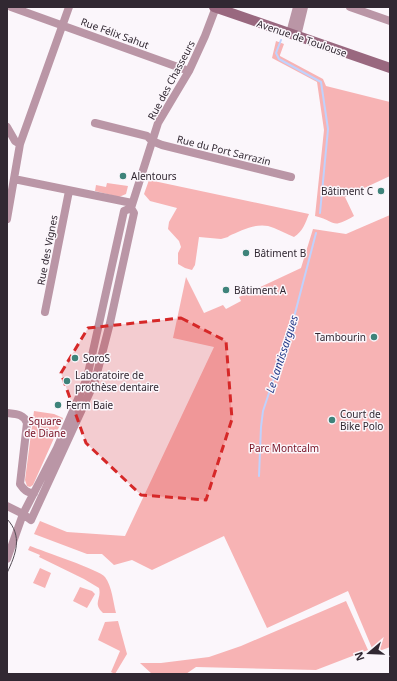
<svg xmlns="http://www.w3.org/2000/svg" width="397" height="681" font-family="'Noto Sans',sans-serif">
	<style>
		.green { fill: #f7b3b4 }
		.lines { fill: none; stroke-linecap: round; stroke-linejoin: round }
		.stream { stroke: #c0d2fd; stroke-width: 2 }
		.street { stroke: #ba96a6; stroke-width: 8 }
		.secondary { stroke: #99687f; stroke-width: 10 }
		.tram { stroke: #544b54; stroke-width: 1 }
		.marked { fill: #d62828; fill-opacity: 0.2; stroke: #d62828; stroke-width: 3; stroke-dasharray: 8 5; stroke-linejoin: round }
		.poi-dot { fill: #3e837a; stroke: #fbf6fb; stroke-width: 1.5 }
		.labels { text-anchor: middle; stroke-width: 3; stroke-linejoin: round; paint-order: stroke }
		.street-label { font-size: 10px; fill: #312832; stroke: #fbf6fb }
		.poi-label { font-size: 10px; fill: #312832; stroke: #fbf6fb; text-anchor: start }
		.park-label { font-size: 10px; fill: #781224; stroke: #fbf6fb }
		.water-label { font-size: 11px; font-style: italic; fill: #213887; stroke: #fbf6fb }
	</style>
	<rect width="100%" height="100%" fill="#fbf6fb"/>
	<path class="green" d="M276,41l8,3 -4,11v1l43,23 3,7 64,16v74l-45,21 9,19c-24,14 -17,5 -39,0l9,-86 -7,-48 -45,-24z
		M149,180l160,34c-4,10 -6,17 -15,23 -7,-3 -13,-6 -20,-9 -15,-7 -32,2 -45,8l-1,1 -7,2 -22,-2 -4,28 -3,5 -7,-2 -7,-4v-11l3,-6 -2,-6 -11,-12 1,-7 8,-14 -27,-7 -6,-7z
		M107,183l21,3 -2,8 -7,3 -24,-6 1,-6 10,2z
		M390,215v432l-16,6 -26,-62 -81,37 -43,-92 -72,34 -20,-10 -18,5 -12,-11h-15l-53,-20 6,-13 27,11 58,4 89,-189 -41,-9 13,-61 18,36 19,-8 3,4 15,-8 -2,-4 62,-29 12,-39 33,5z
		M34,411l20,3 9,4 -30,67 -3,2 -3,-1 -2,-6z
		M30,546c12,5 70,24 75,31 7,9 8,25 11,36h-13c-11,-10 -1,-14 -4,-25l-15,-9 -45,-22 1,-2 -12,-5z
		M40,568l11,5 -6,15 -12,-5z
		M80,587l12,4 3,3 -8,14 -14,-7z
		M346,601l22,49 -52,20 -120,-3 -10,7h-34l-12,-11h21l48,-6 32,-11z
		M118,621l9,33 -12,20 -4,-2 9,-21 -22,-11 7,-18z"/>
	<g class="lines">
		<path class="stream" d="M281,40l-5,13 3,6 42,23 7,47 -8,84
			M259,476l2,-49 2,-16 30,-90 23,-88"/>
		<path class="street" d="M11,7l178,64
			M350,7l40,14
			M290,33l7,-26
			M297,36l7,-29
			M95,123l52,13 5,5 10,4 129,32
			M7,127l8,14 5,3
			M14,179l118,24
			M7,219l13,-75 49,-137
			M45,312l24,-121
			M7,413c9,1 17,1 20,10l-7,61c4,6 7,9 14,9
			M7,506l16,8 8,6 64,-139 15,-58 24,-110 -3,-5
			M7,559l16,-45 34,-66 30,-70 37,-167 7,-3 27,-85 31,-52 16,-35 11,-29"/>
		<path class="secondary" d="M214,7l176,61"/>
		<path class="tram" d="M7,519c16,17 9,35 0,54"/>
	</g>
	<path class="marked" d="M181,318l45,23 6,78 -26,81 -65,-5 -55,-52 -25,-70 27,-45z"/>
	<g class="poi-dot">
		<circle cx="123" cy="176" r="4"/>
		<circle cx="381" cy="191" r="4"/>
		<circle cx="246" cy="253" r="4"/>
		<circle cx="226" cy="290" r="4"/>
		<circle cx="374" cy="337" r="4"/>
		<circle cx="75" cy="358" r="4"/>
		<circle cx="67" cy="381" r="4"/>
		<circle cx="58" cy="405" r="4"/>
		<circle cx="332" cy="420" r="4"/>
	</g>
	<g class="labels">
		<g class="street-label">
			<text transform="translate(115 33) rotate(20)" y="4">Rue Félix Sahut</text>
			<text transform="translate(302 38) rotate(19)" y="4">Avenue de Toulouse</text>
			<text transform="translate(171 80) rotate(-62)" y="4">Rue des Chasseurs</text>
			<text transform="translate(224 150) rotate(14)" y="4">Rue du Port Sarrazin</text>
			<text transform="translate(47 250) rotate(-79)" y="4">Rue des Vignes</text>
		</g>
		<g class="poi-label">
			<text x="131" y="180">Alentours</text>
			<text x="373" y="195" text-anchor="end">Bâtiment C</text>
			<text x="254" y="257">Bâtiment B</text>
			<text x="234" y="294">Bâtiment A</text>
			<text x="366" y="341" text-anchor="end">Tambourin</text>
			<text x="83" y="362">SoroS</text>
			<text x="75" y="379">Laboratoire de<tspan x="75" dy="12">prothèse dentaire</tspan></text>
			<text x="66" y="409">Ferm Baie</text>
			<text x="340" y="418">Court de<tspan x="340" dy="12">Bike Polo</tspan></text>
		</g>
		<g class="park-label">
			<text x="45" y="425">Square<tspan x="45" dy="12">de Diane</tspan></text>
			<text x="284" y="452">Parc Montcalm</text>
		</g>
		<g class="water-label">
			<text transform="translate(282 354) rotate(-72)" y="4">Le Lantissargues</text>
		</g>
	</g>
	<rect width="397" height="681" fill="none" stroke="#312832" stroke-width="16"/>
	<g transform="translate(369 653) rotate(251)" stroke="#fbf6fb" stroke-width="3" paint-order="stroke">
	<path d="M0-3L7 15L0 10L-7 15Z" fill="#312832"/>
	<text y="-6" font-size="11" font-weight="bold" text-anchor="middle" fill="#312832">N</text>
	</g>
</svg>
